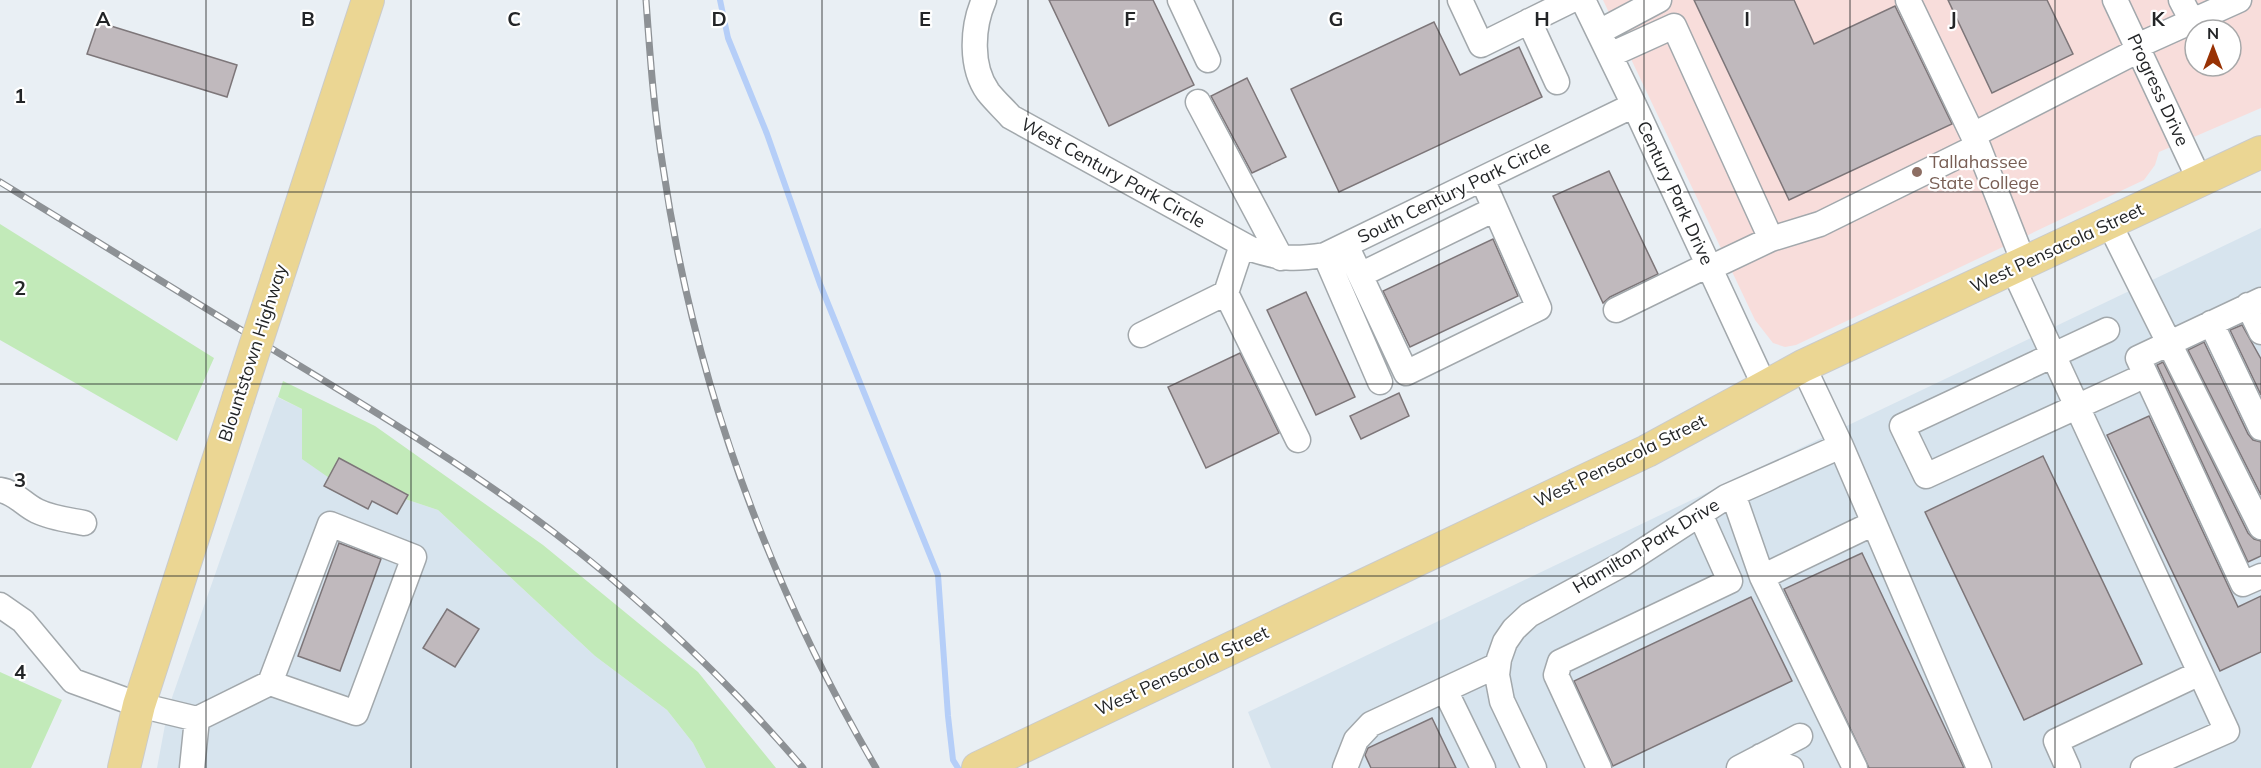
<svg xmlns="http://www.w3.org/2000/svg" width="2261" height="768" font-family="Mulish,sans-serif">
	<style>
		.built { fill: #d7e4ee }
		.education { fill: #f8dddb; fill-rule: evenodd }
		.green { fill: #c2eab9 }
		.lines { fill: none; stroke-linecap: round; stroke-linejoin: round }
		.stream { stroke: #b5cef8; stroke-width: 6 }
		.building { fill: #c0b9bd; stroke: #7d7679; stroke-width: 1.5 }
		.minor-casing { stroke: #a2a8ac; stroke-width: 27 }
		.major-casing { stroke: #cacbcb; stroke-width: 34 }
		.minor { stroke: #fff; stroke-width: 24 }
		.major { stroke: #ebd693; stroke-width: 32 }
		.rail-casing { stroke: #8d9195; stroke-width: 7 }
		.rail { stroke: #fff; stroke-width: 4.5; stroke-dasharray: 14; stroke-linecap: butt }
		.major-bridge-casing { stroke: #cacbcb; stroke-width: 34; stroke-linecap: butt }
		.major-bridge { stroke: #ebd693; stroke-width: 32 }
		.grid { fill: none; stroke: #232527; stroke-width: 1.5; stroke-opacity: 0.55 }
		.education-dot { fill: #8d6e63; stroke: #fff; stroke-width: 2 }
		.labels { text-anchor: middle; stroke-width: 4.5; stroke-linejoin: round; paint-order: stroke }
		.street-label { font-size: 18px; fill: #232527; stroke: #fff }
		.education-label { font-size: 18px; fill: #785e54; stroke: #fff; text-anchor: start }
		.grid-label { font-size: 20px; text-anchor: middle; font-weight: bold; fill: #232527; stroke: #fff; stroke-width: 4.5; stroke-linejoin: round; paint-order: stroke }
	</style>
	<rect width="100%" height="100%" fill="#e9eff4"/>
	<path class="built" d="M2261,228v540h-990l-23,-56z
		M277,397l25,12 73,80 63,21 157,146 72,54 26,33 13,25h-549l11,-59z"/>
	<path class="education" d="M1603,0h658v108l-102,44 -4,13 -11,15 -348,165 -11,2 -12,-4 -18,-23zM2195,30h36v36h-36z"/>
	<path class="green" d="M0,224l214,134 -37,83 -177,-101z
		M283,381l92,45 168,119 155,127 78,96h-70l-13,-25 -26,-33 -72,-54 -157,-146 -63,-21 -40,-7 -33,-23v-50l-24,-12z
		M0,672l62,28 -31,68h-31z"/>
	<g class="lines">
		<path class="stream" d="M720,0l8,38 39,96 53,150 118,291 10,141 5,44 5,8"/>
	</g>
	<path class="building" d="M1049,0h104l41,85 -85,41z
		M1694,0h100l20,44 81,-38 57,118 -163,76z
		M1948,0h99l26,54 -81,39z
		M98,22l139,43 -10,32 -140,-43z
		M1434,22l26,53 59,-28 23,50 -203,95 -48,-103z
		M1247,78l39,79 -34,16 -41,-77z
		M1609,171l49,103 -48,23 -7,6 -50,-107z
		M1493,239l25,57 -108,51 -27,-56z
		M1306,292l49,105 -39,18 -49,-105z
		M2242,325l19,34v36l-31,-65z
		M2204,342l44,92 5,6 8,2v53l-73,-145z
		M1240,353l39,80 -73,35 -38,-81z
		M2163,362l85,171 6,6 7,2v15l-13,6 -91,-197z
		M1399,393l10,23 -48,23 -11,-23z
		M2149,416l89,191 23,-11v56l-41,19 -113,-236z
		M2043,456l99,208 -118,56 -99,-208z
		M339,458l69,37 -11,19 -25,-13 -4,8 -44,-23z
		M339,543l42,16 -41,112 -42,-15z
		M1862,553l94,198 8,17h-95l-85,-179z
		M1751,597l41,84 -179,85 -39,-85z
		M447,609l32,20 -24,38 -32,-19z
		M1432,718l24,50h-85l-6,-13 3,-7z"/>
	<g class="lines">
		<g class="minor-casing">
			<path id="minor" d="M984,0c-12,27 -14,67 4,92 7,9 16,17 23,25l240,132c33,10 40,11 74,6l309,-150
				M1180,0l28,60
				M1460,0l21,45 91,-45
				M1583,0l51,105 131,282
				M1908,0l70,146 46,117
				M2115,0l85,181
				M2181,0l11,21
				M1529,21l28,61
				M1599,32l60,-32
				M2137,46l102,-46
				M1610,55l64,-29 97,213
				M1198,102l83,156
				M1973,135l166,-85
				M2109,223l152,304
				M1242,245l-16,48 72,147
				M1346,245l60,128 133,-65 -57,-129
				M1325,255l55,127
				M1710,268l61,-29 49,-15 158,-78
				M2013,268l214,463 -84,37
				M1360,275l135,-66
				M2261,300l-123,58 105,226 18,-8
				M2248,305l13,27
				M1616,310l92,-45
				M2211,323l50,105
				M2107,330l-205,96 24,50 207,-95
				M1141,335l85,-42
				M1841,446l138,322
				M0,490c15,2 24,15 37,21 14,7 32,9 47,12
				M1733,494l29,83 93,191
				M330,524l84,33 -58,156 -86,-30z
				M1762,577l112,-54
				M0,605l23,16 50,60 66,24 58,14 73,-36
				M1445,690l38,78
				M1761,756l30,12
				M192,768l5,-49
				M1345,768l11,-28 15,-16 127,-59
				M1534,768l-32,-67 -5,-26 2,-16 6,-17 9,-13 15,-14 94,-51 103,-67 115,-51 -38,-80
				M1599,768l-43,-93 4,-13 170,-81 -30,-67
				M1739,768l61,-32
				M2068,768l-12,-27 144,-68"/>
		</g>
		<g class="major-casing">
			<path id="major" d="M277,279l91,-279
				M124,768l15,-63 99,-306
				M978,768l669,-317 156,-85 458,-214"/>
		</g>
		<use href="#minor" class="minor"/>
		<use href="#major" class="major"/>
		<g class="rail-casing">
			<path id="rail" d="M646,0c4,56 8,112 17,167 31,213 105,416 213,601
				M0,182c98,60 197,121 295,181 87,53 175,106 257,168 92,70 176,150 251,237"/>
		</g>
		<use href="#rail" class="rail"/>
		<g class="major-bridge-casing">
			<path id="major-bridge" d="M238,399l39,-120"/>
		</g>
		<use href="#major-bridge" class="major-bridge"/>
	</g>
	<path class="grid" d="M206,0v768M411,0v768M617,0v768M822,0v768M1028,0v768M1233,0v768M1439,0v768M1644,0v768M1850,0v768M2055,0v768M0,192h2261M0,384h2261M0,576h2261"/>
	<circle class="education-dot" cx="1917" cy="172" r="6"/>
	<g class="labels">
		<g class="street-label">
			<text transform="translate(2158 90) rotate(65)" y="6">Progress Drive</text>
			<text transform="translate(1113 173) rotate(29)" y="6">West Century Park Circle</text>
			<text transform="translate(1454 192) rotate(-26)" y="6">South Century Park Circle</text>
			<text transform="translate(1675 193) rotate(65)" y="6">Century Park Drive</text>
			<text transform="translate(2057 248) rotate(-25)" y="6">West Pensacola Street</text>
			<text transform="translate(253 353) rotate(-72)" y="6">Blountstown Highway</text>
			<text transform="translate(1620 461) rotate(-26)" y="6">West Pensacola Street</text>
			<text transform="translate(1646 546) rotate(-31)" y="6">Hamilton Park Drive</text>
			<text transform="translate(1182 671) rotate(-25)" y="6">West Pensacola Street</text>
		</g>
		<g class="education-label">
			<text x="1929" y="168">Tallahassee<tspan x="1929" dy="21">State College</tspan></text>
		</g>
	</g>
	<g class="grid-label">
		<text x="103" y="26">A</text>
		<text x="308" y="26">B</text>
		<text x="514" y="26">C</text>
		<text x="719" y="26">D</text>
		<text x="925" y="26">E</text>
		<text x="1130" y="26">F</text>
		<text x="1336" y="26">G</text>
		<text x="1542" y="26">H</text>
		<text x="1747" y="26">I</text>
		<text x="1953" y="26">J</text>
		<text x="2158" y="26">K</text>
		<text x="20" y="103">1</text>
		<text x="20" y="295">2</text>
		<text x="20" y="487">3</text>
		<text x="20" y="679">4</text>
	</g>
	<g transform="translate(2213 48)"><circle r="28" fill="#ffffff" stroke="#a7a8a9" stroke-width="1.5"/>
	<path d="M0-4.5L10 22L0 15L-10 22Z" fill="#983204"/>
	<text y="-9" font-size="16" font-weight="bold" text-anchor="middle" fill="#232527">N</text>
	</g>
</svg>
